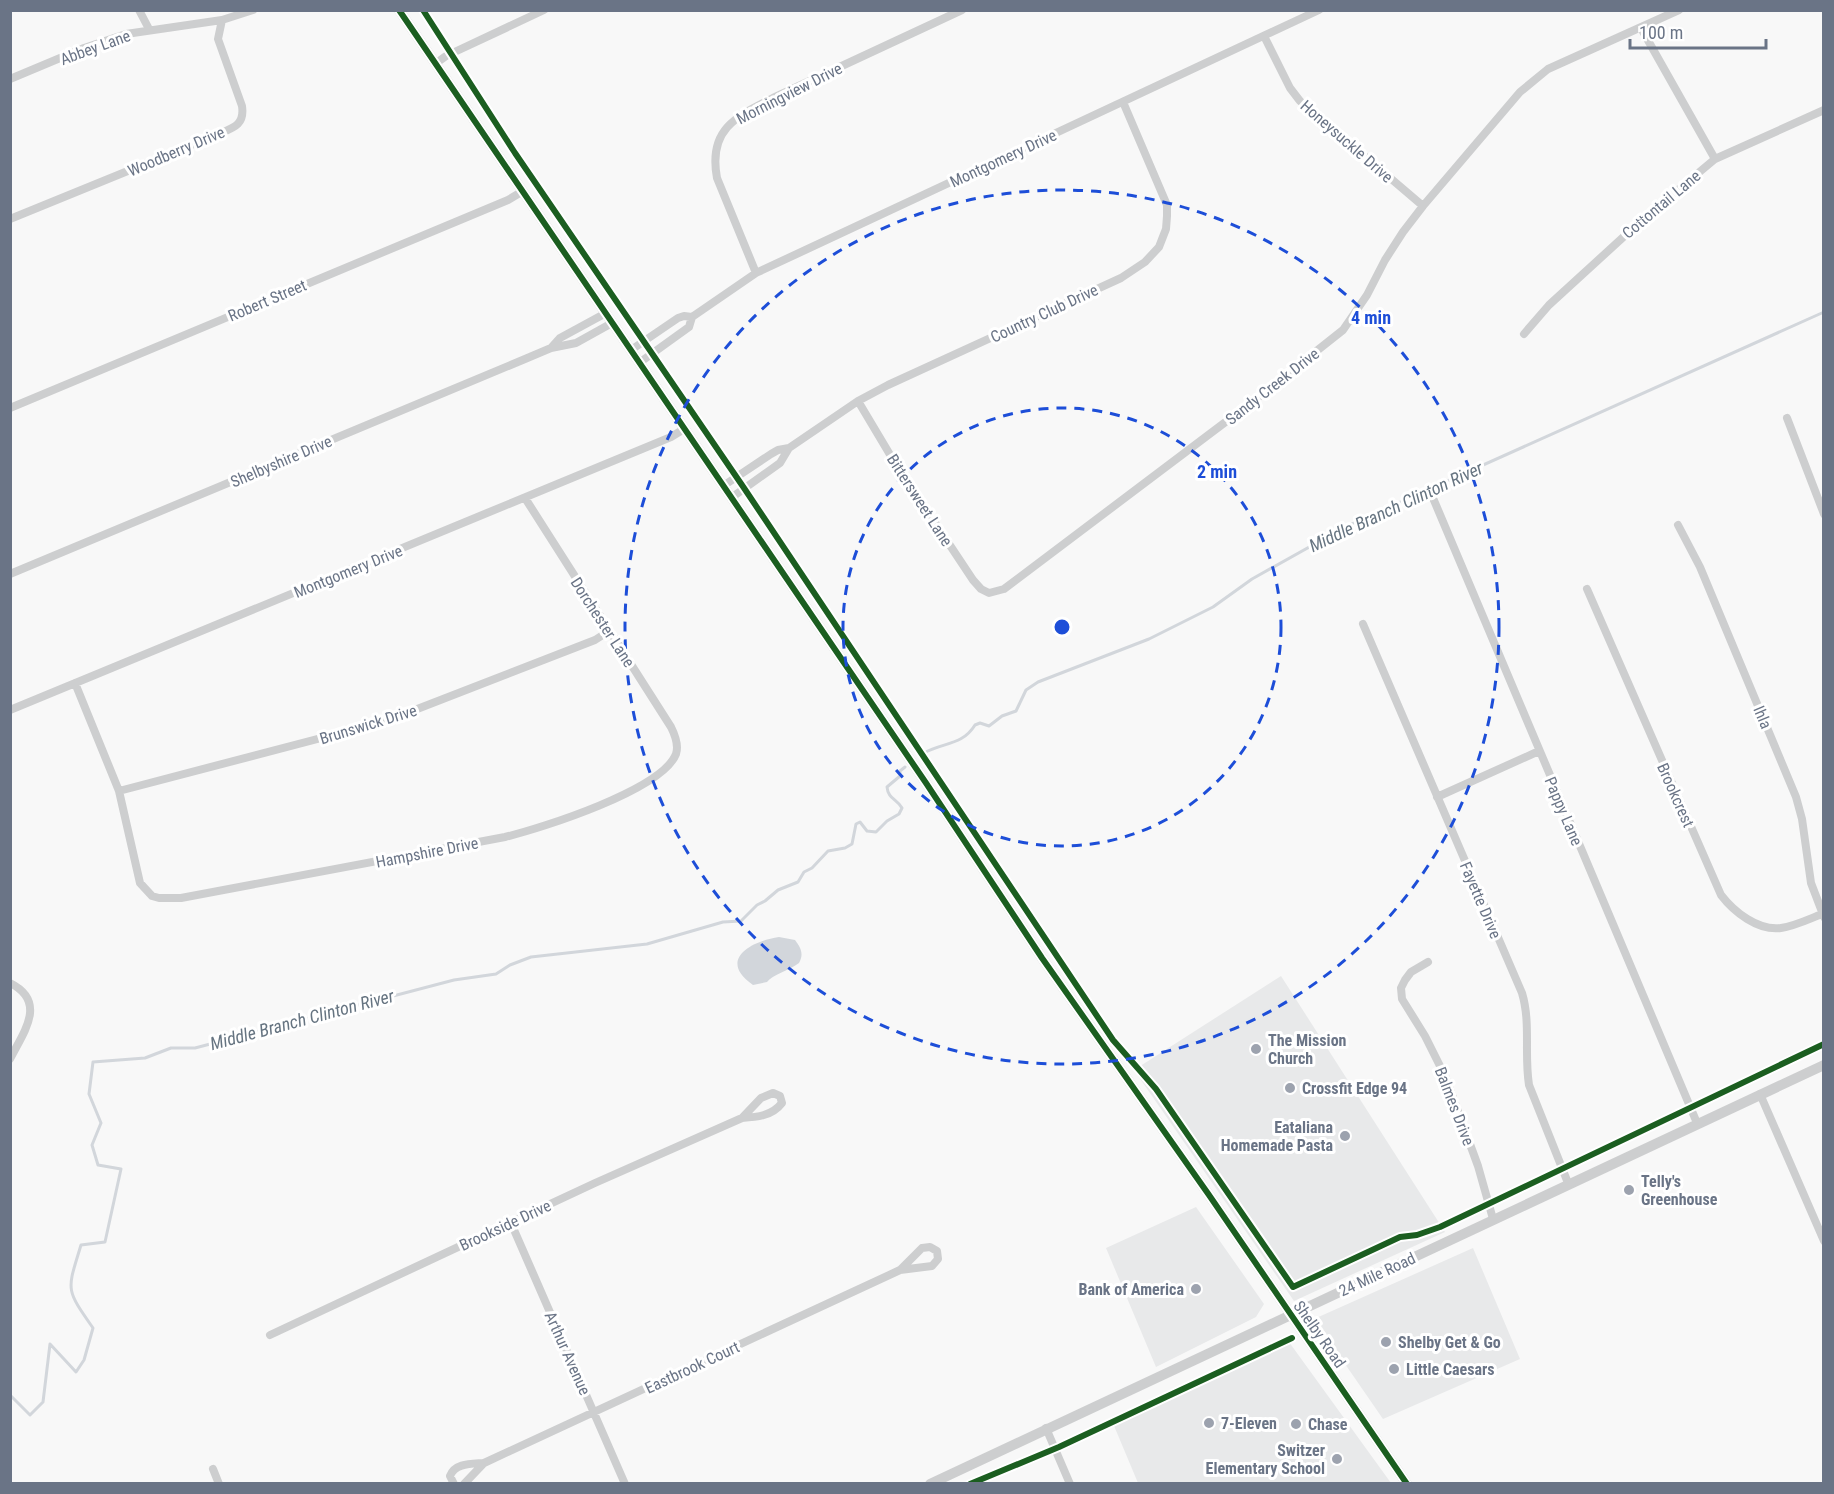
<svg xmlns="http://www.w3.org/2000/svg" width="1834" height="1494" font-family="'Roboto Condensed',sans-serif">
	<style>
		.built { fill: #e8e9ea }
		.water { fill: #d2d6db }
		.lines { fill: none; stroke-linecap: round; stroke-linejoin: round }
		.stream { stroke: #d2d6db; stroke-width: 3 }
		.minor { stroke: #cdcecf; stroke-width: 8 }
		.tertiary { stroke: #cdcecf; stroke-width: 10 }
		.cycleway-casing { stroke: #fff; stroke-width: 10 }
		.cycleway { stroke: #1b5e20; stroke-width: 6 }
		.ring { fill: none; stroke: #1d4ed8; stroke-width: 3; stroke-dasharray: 10 8 }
		.poi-dot { fill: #9ca2ae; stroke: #fff; stroke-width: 2 }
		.labels { text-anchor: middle; stroke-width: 6; stroke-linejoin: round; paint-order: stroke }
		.street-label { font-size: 16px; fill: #6a7486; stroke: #fff }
		.poi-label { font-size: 16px; font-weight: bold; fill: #6a7486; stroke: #fff; text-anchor: start }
		.water-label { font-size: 18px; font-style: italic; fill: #667481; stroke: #fff }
		.centre { fill: #1d4ed8; stroke: #fff; stroke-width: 3 }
		.ring-label { font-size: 18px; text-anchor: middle; font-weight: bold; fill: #1d4ed8; stroke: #fff; stroke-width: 6; stroke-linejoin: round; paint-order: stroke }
	</style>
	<rect width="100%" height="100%" fill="#f8f8f8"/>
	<path class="built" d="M1281,976l164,256 -151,69 -160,-231z
		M1196,1207l68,97 -8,13 -100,50 -50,-119z
		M1473,1248l47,111 -137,60 -69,-100z
		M1289,1342l102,141h-253l-26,-62 60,-25z"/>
	<path class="water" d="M779,937l16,3c6,8 9,14 4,23 -9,7 -27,12 -32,19l-14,3c-36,-25 -2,-44 26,-48z"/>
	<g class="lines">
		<path class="stream" d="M924,753c19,-11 38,-7 51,-28l5,-2 9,3 13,-10 14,-5 10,-21 12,-8 111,-43 64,-32 39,-28 93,-52 479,-215
			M10,1395l20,20 13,-13 7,-58 26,28 8,-12 9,-32c-28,-40 -26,-37 -12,-83l24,-3 16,-73 -23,-4 -6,-20 9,-22 -12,-29 4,-32 52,-4 26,-10h24l259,-68 42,-6 14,-9 21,-8 116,-13 76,-22 18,-1 16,-16 8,-4 13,-11 20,-8 6,-10 8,-4 16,-17 17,-3 7,-4 4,-20 4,-2 7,9 9,1 11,-11 12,-7 3,-6c-5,-9 -14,-9 -15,-21l13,-11v-5l5,-4"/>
		<path class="minor" d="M139,10l10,19
			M1641,28l74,131
			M1264,36l26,52 10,13 123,105
			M435,64l11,-8 98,-46
			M10,79l74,-31 42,-14 96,-14 31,-10
			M10,219l206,-84c16,-7 29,-9 26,-29l-24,-67 4,-19
			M756,273l-39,-95c-9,-48 18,-61 56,-80l189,-88
			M1524,334l25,-29 93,-85 73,-61 109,-49
			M551,348l9,-10 46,-25
			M631,350l47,-32 6,-2 8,1 64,-44 563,-263
			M639,363l50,-36 3,-10
			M858,401l34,57 81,122 8,9 8,4 15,-4 252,-190 87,-69 24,-35 18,-35 18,-28 20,-26 97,-114 28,-23 131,-59
			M10,408l498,-208 15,-9
			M1787,418l37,96
			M789,448l69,-47 30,-16 233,-107 24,-16 14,-15 7,-18 1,-13v-11l-44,-103
			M723,486l48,-32 7,-4 11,-2 -9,15 -49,35
			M1433,498l264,625
			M1678,525l22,42 96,230 6,22 9,64 13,34
			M10,574l515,-215 26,-11 25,-5 36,-20
			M1587,589l134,306c13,17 37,36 60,33 14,-2 28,-9 41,-14
			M1363,624l159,369c9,30 2,61 7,92l39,98
			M75,683l44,108 21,92 12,13 7,2h22l324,-61c37,-9 157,-47 171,-83 3,-9 -1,-19 -5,-27l-146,-229
			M10,710l661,-273 13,-8
			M119,791l248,-65 27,-8 201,-78 14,-9
			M1437,797l102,-46
			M1428,962l-17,10 -6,8 -4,8 1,11 23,37 20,40 33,90 15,53
			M10,983c38,19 13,50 0,76
			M773,1093l7,3 2,7c-10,13 -25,14 -40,15l19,-20z
			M1760,1094l64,147
			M511,1223l114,261
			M270,1335l325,-152 147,-65
			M1046,1428l24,56
			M213,1469l6,15
			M454,1484l-4,-8c5,-13 21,-12 34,-13l416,-193 32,-4 6,-7 -1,-8 -7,-4 -8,1 -22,22
			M464,1484l20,-21"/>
		<path class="tertiary" d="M399,10l527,773 116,175 167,237 198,289
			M930,1484l894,-419"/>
		<g class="cycleway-casing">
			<path id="cycleway" d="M399,10l527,773 116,175 167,237 198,289
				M423,10l92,143 229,335 369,552 43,49 137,198 107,-50 17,-2 23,-8 384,-183
				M970,1484l89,-37 233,-109"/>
		</g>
		<use href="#cycleway" class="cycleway"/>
	</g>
	<g class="ring">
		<circle cx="1062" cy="627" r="219"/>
		<circle cx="1062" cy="627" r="437"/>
	</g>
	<g class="poi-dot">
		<circle cx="1256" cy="1049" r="6"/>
		<circle cx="1290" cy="1088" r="6"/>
		<circle cx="1345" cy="1136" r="6"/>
		<circle cx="1629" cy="1190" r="6"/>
		<circle cx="1196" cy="1289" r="6"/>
		<circle cx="1386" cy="1342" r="6"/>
		<circle cx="1394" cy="1369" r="6"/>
		<circle cx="1209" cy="1423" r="6"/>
		<circle cx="1296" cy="1424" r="6"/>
		<circle cx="1337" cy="1459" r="6"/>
	</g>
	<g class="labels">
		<g class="street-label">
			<text transform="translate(95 47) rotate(-20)" y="6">Abbey Lane</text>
			<text transform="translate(789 93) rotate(-27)" y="6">Morningview Drive</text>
			<text transform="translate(1347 141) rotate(41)" y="6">Honeysuckle Drive</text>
			<text transform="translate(176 151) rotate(-23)" y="6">Woodberry Drive</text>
			<text transform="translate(1003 158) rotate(-25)" y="6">Montgomery Drive</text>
			<text transform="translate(1661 204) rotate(-40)" y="6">Cottontail Lane</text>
			<text transform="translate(267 300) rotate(-23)" y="6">Robert Street</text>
			<text transform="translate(1044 313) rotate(-25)" y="6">Country Club Drive</text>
			<text transform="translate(1272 386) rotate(-38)" y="6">Sandy Creek Drive</text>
			<text transform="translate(281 461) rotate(-23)" y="6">Shelbyshire Drive</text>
			<text transform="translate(920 500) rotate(57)" y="6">Bittersweet Lane</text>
			<text transform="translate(348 571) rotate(-22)" y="6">Montgomery Drive</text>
			<text transform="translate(603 622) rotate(57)" y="6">Dorchester Lane</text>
			<text transform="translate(1763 717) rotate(67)" y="6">Ihla</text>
			<text transform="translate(368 724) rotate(-17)" y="6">Brunswick Drive</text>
			<text transform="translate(1676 795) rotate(66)" y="6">Brookcrest</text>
			<text transform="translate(1564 811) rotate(67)" y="6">Pappy Lane</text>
			<text transform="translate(427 852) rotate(-11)" y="6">Hampshire Drive</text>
			<text transform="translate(1481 900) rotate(67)" y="6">Fayette Drive</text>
			<text transform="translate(1455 1106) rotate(69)" y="6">Balmes Drive</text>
			<text transform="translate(505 1225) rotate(-25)" y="6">Brookside Drive</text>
			<text transform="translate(1377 1274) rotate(-25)" y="6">24 Mile Road</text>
			<text transform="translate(1320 1334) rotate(55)" y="6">Shelby Road</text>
			<text transform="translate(568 1353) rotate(66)" y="6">Arthur Avenue</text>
			<text transform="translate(692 1367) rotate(-25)" y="6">Eastbrook Court</text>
		</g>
		<g class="poi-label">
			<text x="1268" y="1046">The Mission<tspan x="1268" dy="18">Church</tspan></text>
			<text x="1302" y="1094">Crossfit Edge 94</text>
			<text x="1333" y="1133" text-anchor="end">Eataliana<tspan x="1333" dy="18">Homemade Pasta</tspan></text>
			<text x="1641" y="1187">Telly's<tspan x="1641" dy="18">Greenhouse</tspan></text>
			<text x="1184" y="1295" text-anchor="end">Bank of America</text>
			<text x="1398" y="1348">Shelby Get &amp; Go</text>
			<text x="1406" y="1375">Little Caesars</text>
			<text x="1221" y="1429">7-Eleven</text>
			<text x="1308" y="1430">Chase</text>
			<text x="1325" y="1456" text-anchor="end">Switzer<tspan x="1325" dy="18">Elementary School</tspan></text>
		</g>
		<g class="water-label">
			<text transform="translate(1396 507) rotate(-25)" y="6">Middle Branch Clinton River</text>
			<text transform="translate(302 1020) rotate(-15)" y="6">Middle Branch Clinton River</text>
		</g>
	</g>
	<circle cx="1062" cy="627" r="9" class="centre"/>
	<g class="ring-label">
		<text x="1371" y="324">4 min</text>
		<text x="1217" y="478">2 min</text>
	</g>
	<rect width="1834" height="1494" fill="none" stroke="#6a7486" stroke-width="24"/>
	<path d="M1630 39v9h136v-9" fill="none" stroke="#6a7486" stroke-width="3"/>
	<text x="1639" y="39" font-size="18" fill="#6a7486" stroke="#ffffff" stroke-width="4.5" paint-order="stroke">100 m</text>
</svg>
